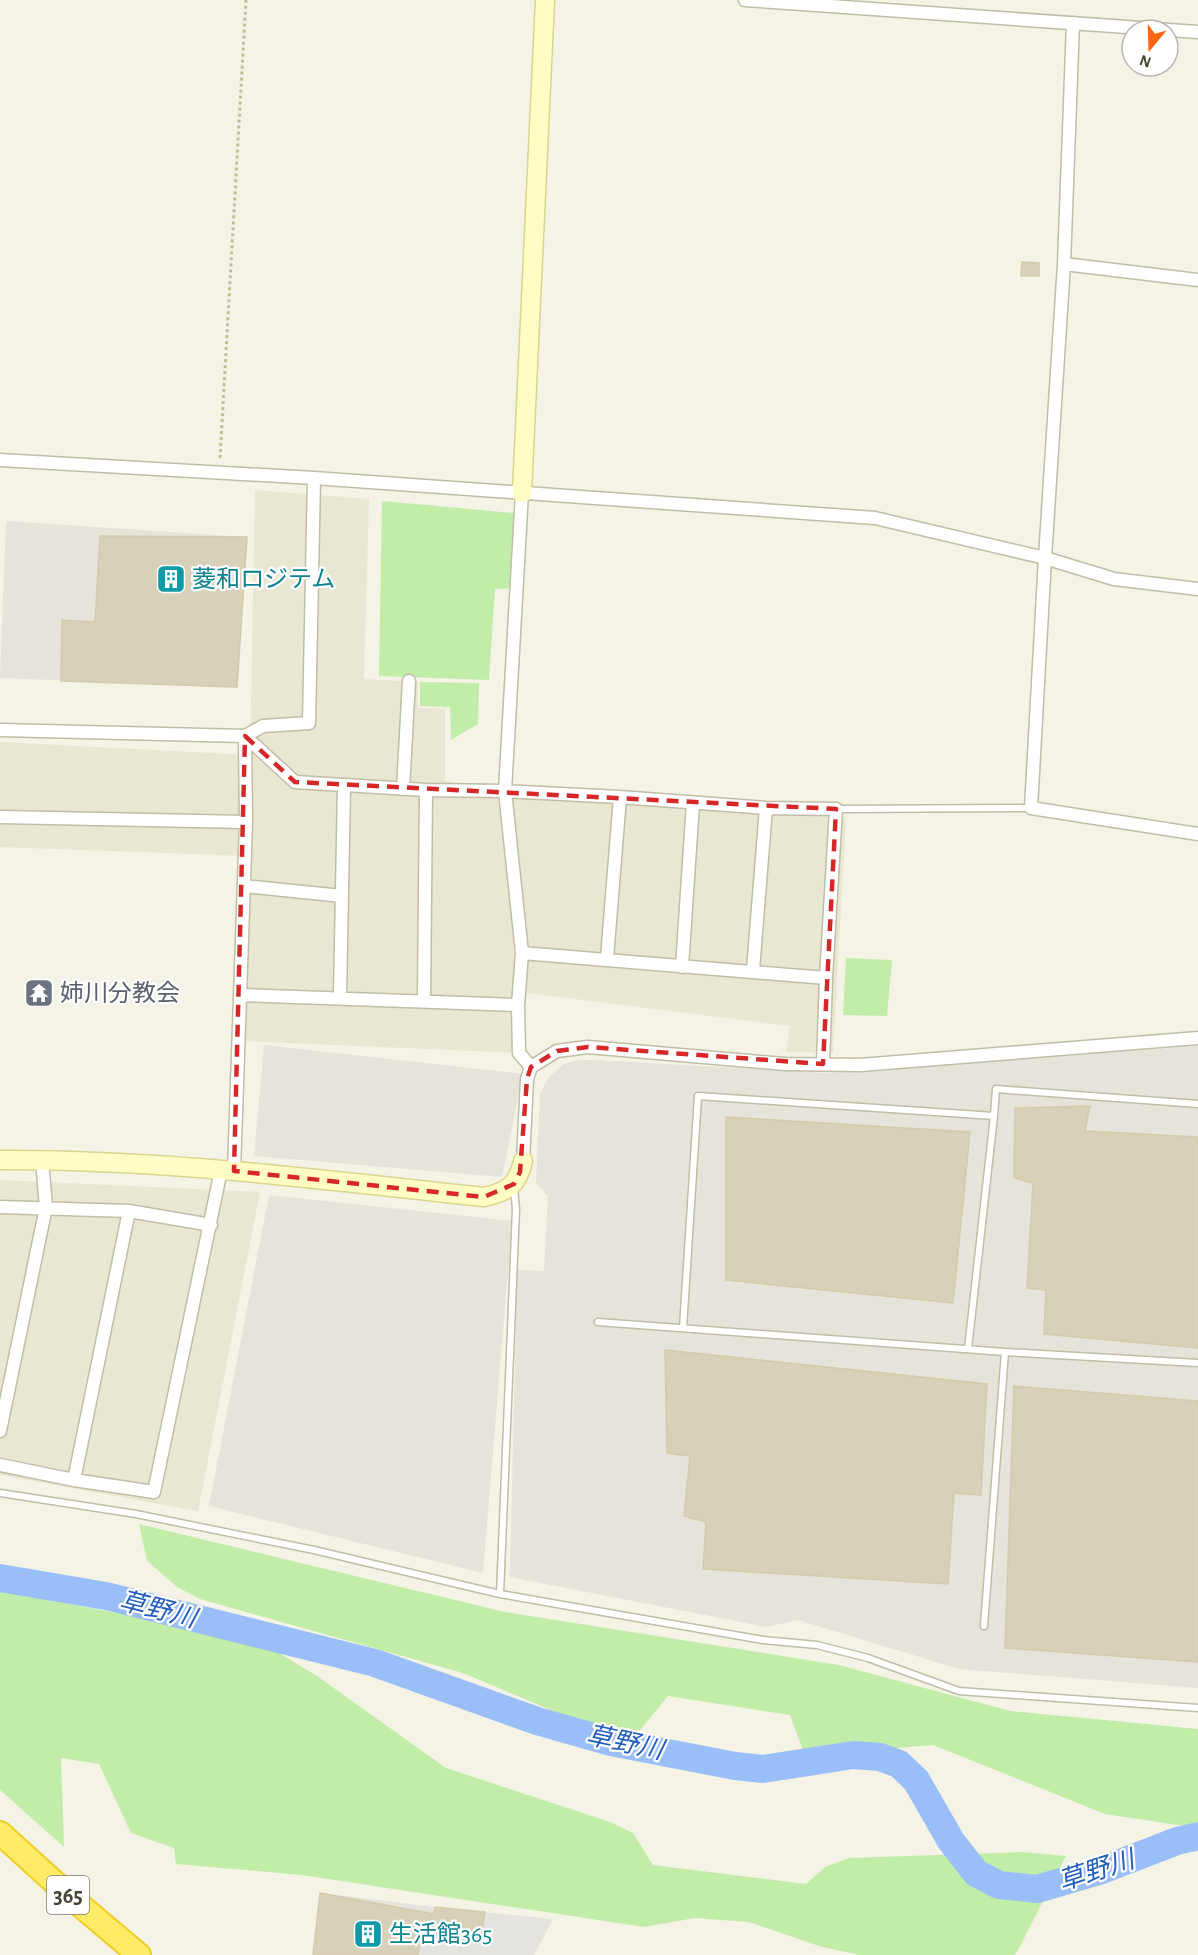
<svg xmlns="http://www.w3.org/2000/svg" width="1198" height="1955" font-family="'Alegreya Sans','Noto Sans JP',sans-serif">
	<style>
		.residential { fill: #e9e6d2 }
		.industrial { fill: #e6e3da }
		.green { fill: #c1eda9 }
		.parking { fill: #e5e3de }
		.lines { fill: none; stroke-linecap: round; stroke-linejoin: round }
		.river { stroke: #9abff8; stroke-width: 28 }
		.building { fill: #d7d1b9; stroke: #d3cbab; stroke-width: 1.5 }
		.lane-casing { stroke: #c1bda6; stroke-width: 9 }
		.street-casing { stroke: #c1bda6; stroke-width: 15 }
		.secondary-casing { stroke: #d9d48f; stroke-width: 21 }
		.highway-casing { stroke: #efcd24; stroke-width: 26 }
		.path { stroke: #c4bd96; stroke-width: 3; stroke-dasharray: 3 3; stroke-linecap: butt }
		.lane { stroke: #fff; stroke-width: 6 }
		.street { stroke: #fff; stroke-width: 12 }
		.secondary { stroke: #fffdc4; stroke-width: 18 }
		.highway { stroke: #ffeb65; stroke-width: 22 }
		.marked { fill: none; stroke: #d62828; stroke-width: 4.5; stroke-dasharray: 12 8; stroke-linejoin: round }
		.labels { text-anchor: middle; stroke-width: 4.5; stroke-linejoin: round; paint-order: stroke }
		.shield { fill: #fff; stroke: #7f7c71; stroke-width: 1.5 }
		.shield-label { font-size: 22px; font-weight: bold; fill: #484434 }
		.culture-label { font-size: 24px; fill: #0d838f; stroke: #fff; text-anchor: start }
		.worship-label { font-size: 24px; fill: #5b616d; stroke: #fff; text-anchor: start }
		.water-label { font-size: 26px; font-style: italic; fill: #215dbf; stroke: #fff }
	</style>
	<rect width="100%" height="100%" fill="#f4f3e5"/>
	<path class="residential" d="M255,490l114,9 -5,180 54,3v26l27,1v72l60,10 341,26 -13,236 -47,-1 4,-26 -271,-34 -11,-146 11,207 -274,-12 3,-185 -248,-9v-105l250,13z
		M0,1180l260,12 -62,319 -198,-36z"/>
	<path class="industrial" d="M6,521l241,16 -10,150 -237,-9z
		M264,1045l259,29 -21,103 -248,-21z
		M1198,1046v642l-239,-19 -161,-49 -32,7 -256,-50 7,-307 27,1 4,-75 -12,-13 4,-90 9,-16 15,-13 13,-4h16l232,13z
		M269,1195l243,26 -29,352 -274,-67z"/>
	<path class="green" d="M382,501l132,12 4,75 -23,1 -6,91 -110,-4z
		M420,682l59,1 -1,41 -27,16 -1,-33 -30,-1z
		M846,958l46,2 -5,56 -44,-1z
		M139,1524l366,88 334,53 171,46 188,18v99l-93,-14 -172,-69 -37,3 -10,22 -82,-17 -14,-38 -122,-19 -33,40 -25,-1 -147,-62 -263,-74 -23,-12 -30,-26z
		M0,1591l256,48 61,37 129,92 164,54 23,11 20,32 153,19 19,-17 24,-9 173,-6 44,4 -49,96 -3,3h-154l-38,-8 -73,-25 -54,-4 -51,9 -342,-52 -126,-11 -2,-16 -43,-15 -32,-69 -38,-6 3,89 -64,-57z"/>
	<path class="parking" d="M320,1893l115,14 118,12 -19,36h-221z"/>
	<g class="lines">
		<path class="river" d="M0,1578l106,18 269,67 162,58 74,21 124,24 28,3 90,-14 27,2 19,7 17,16 35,61 25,32 23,12 38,4 65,-19 75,-29 21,-5"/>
	</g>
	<path class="building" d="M1022,262l17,1v13h-18z
		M100,536l147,1 -10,150 -176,-6 1,-61 33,2z
		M1090,1106l-5,25 113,6v211l-154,-14 2,-44 -19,-2 6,-105 -19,-5 1,-70z
		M726,1117l244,15 -17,171 -227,-23z
		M665,1350l322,34 -6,111 -27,-2 -6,91 -245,-15 3,-47 -22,-6 6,-60 -23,-3z
		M1014,1386l184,15v261l-193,-14z
		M320,1893l114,21 1,-7 50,5 -5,31 -59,-9 -3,21h-105z"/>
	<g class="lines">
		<g class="lane-casing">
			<path id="lane" d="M836,809l195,-1
				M994,1116l2,-27 202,15
				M598,1322l407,30 193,11
				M683,1328l15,-232 296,20 -26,233
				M0,1493l136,21 178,36 186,44 263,46 54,5 51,13 91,33 239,17
				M500,1594l16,-385 -2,-21
				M984,1626l21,-274"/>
		</g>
		<g class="street-casing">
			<path id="street" d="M745,0l453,32
				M1073,23l-9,241 -19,294 -14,250 167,26
				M1064,264l134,16
				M0,460l314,18 561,40 170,40 69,21 84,10
				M522,493l-17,298 17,162 -4,52 1,48 12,14
				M0,730l245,6 18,-10 46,-3 5,-245
				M245,736l50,46 131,8 79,1 115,6 146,11 70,1 -10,169 -3,86
				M403,789l6,-108
				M0,817l246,5
				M244,886l98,10
				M522,953l304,25
				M607,958l13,-161
				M682,967l11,-164
				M753,970l13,-162
				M241,995l277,10
				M340,998l4,-213
				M424,1001l2,-211
				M523,1161l4,-82 4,-12 26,-16 31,-4 197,17 75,1 338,-27
				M234,1171l12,-349 -1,-86
				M0,1207l129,4 82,14
				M0,1431l46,-224 -4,-47
				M0,1465l74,15 80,12 67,-322
				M74,1480l55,-269"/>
		</g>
		<g class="secondary-casing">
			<path id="secondary" d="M522,493l23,-493
				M0,1160c162,-1 323,20 484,37 23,-5 34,-12 39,-36"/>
		</g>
		<g class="highway-casing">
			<path id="highway" d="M0,1833l74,67 65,55"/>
		</g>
		<path class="path" d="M220,458l26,-458"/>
		<use href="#lane" class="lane"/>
		<use href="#street" class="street"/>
		<use href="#secondary" class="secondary"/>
		<use href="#highway" class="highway"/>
	</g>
	<path class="marked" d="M245,736l50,46 541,27 -13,255 -235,-17 -31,4 -26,16 -4,12 -7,93 -6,12 -30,13 -250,-26z"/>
	<defs>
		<g id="building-square" transform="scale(1.5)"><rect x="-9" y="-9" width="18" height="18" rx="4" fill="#0f9aa8" stroke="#fff"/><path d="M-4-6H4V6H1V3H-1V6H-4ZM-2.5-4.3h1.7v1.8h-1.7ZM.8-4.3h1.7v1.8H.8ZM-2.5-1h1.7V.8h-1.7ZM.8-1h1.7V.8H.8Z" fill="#fff"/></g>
		<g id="temple-square" transform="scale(1.5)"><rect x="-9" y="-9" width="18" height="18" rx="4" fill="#6b7280" stroke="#fff"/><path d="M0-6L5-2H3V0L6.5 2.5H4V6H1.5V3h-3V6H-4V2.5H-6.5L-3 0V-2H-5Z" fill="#fff"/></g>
	</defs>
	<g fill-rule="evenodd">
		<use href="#building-square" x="171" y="579"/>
		<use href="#temple-square" x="39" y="993"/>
		<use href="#building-square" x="368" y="1934"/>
	</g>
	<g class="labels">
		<rect class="shield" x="47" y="1876" width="42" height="38" rx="4.5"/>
		<g class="shield-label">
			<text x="68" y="1903">365</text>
		</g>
		<g class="culture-label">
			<text x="192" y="587">菱和ロジテム</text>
			<text x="389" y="1942">生活館365</text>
		</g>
		<g class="worship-label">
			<text x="60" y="1001">姉川分教会</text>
		</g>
		<g class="water-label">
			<text transform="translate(158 1609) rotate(14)" y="9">草野川</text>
			<text transform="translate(625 1742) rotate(12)" y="9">草野川</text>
			<text transform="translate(1096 1870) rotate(-18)" y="9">草野川</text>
		</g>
	</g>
	<g transform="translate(1150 48) rotate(199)"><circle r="28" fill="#ffffff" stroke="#b6b4ae" stroke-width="1.5"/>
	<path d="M0-4.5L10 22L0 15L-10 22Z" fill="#ff6511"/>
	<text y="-9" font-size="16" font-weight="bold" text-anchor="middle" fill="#484434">N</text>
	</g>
</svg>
